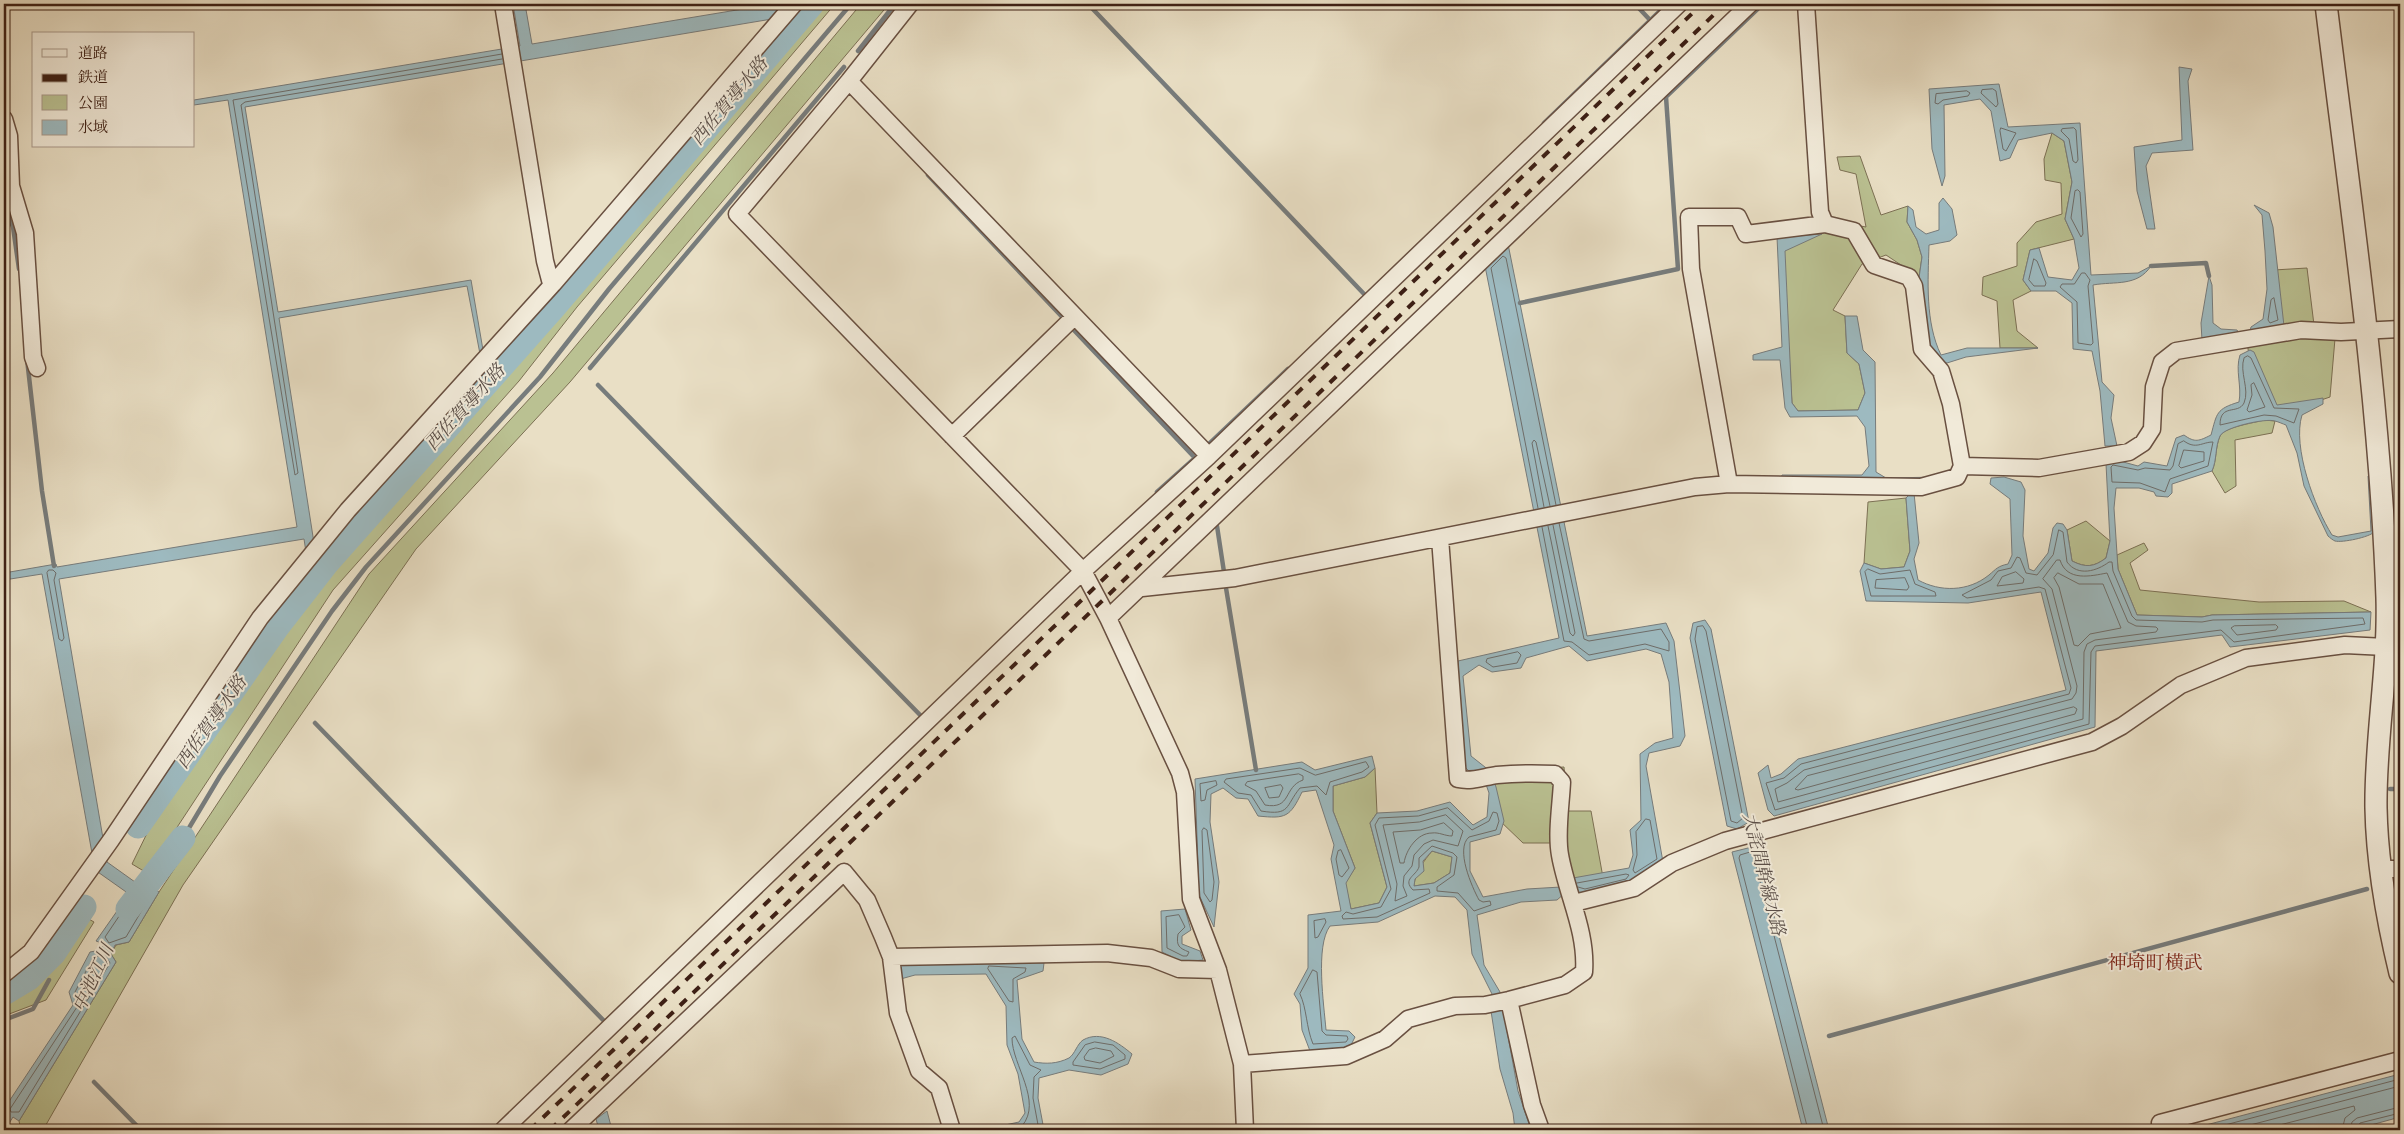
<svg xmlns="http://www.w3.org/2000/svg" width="2404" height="1134" font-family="'Libre Bodoni','Noto Serif JP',serif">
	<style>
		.green { fill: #bac192; stroke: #7c7054 }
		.water { fill: #9dbac0; stroke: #777c7c; fill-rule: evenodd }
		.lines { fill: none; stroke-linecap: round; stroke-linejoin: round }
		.shore { stroke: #6e6d6a; stroke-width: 1 }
		.stream { stroke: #777c7c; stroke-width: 4.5 }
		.river { stroke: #9dbac0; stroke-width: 25 }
		.minor-casing { stroke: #695041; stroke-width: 19 }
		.tertiary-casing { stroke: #695041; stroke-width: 24 }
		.minor { stroke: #f1ead9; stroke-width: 16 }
		.tertiary { stroke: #f1ead9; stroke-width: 21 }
		.rail { stroke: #3e2015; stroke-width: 4; stroke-dasharray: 9 9; stroke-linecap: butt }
		.labels { text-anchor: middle; stroke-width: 4; stroke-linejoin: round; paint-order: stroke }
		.water-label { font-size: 18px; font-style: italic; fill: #5a4e48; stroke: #f1ead9 }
		.quarter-label { font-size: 19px; fill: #7a1f14; stroke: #f1ead9 }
	</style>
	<rect width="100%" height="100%" fill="#e9dfc5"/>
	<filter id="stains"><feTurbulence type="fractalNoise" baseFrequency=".004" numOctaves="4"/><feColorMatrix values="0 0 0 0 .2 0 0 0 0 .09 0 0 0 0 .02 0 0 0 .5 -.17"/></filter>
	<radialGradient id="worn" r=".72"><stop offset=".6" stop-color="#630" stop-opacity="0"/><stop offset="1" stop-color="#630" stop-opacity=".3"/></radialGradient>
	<path class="green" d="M827,4h8l-258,303 -58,74 -186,209 -186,283 -15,-9 22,-45 156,-223z
		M861,4h28l-319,378 -154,167 -233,336 -140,245h-22l-2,-9 97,-159 -5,-8 5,-9 13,-3 30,-50 210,-318 184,-201z
		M2052,133l12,8 8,41 -7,37 9,20 -44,11 -7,30 8,11 -18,9 4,31 21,17h-38l-3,-47 -15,-6 1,-18 34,-11v-23l19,-21 26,-8 -1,-31 -16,-3 -1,-21z
		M1860,156l21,59 27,-9 -1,16 10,18 5,17 -3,20 -33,-22 -24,9 -29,46 12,6 2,37 12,11 6,29 -7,17 -60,1 -6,-8 -11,-177 35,-8 50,9 -10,-53 -16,-4 -3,-13z
		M2307,268l7,57 22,2 -6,70 -41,14 -32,-5 -11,-70 29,-17 -1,-49z
		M2264,420l11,1 -3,12 -37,7 1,46 -11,7 -13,-22c5,-11 3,-24 8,-35 4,-9 34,-13 44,-16z
		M1906,498l4,53 -6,16 -23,2 -17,-6 4,-61z
		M2086,521l24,20 -4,17c-12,9 -20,10 -34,3l-5,-31z
		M2144,543l4,7 -18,13 10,27 119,12 85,-1 27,11 -159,3 -10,2 -65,-2 -19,-46 -1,-14z
		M1564,767l3,44h24l13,72 -44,8 -5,-48h-32l-25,-24 -8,-48z
		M1375,768l2,45 -7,10 17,64 -8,16 -28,6 -6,-26 10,-15 -22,-57v-25l32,-9z
		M1432,851l20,6 -2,16 -16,10 -20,3c1,-14 10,-25 18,-35z
		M87,918l7,4 -48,78 -42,16v-9l44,-34z"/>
	<path class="water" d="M513,4h12l7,40 241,-40h13l-14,15 -527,88 33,205 193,-32 12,70 -3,4 -13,-68 -188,32 35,225 -8,9 -2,-13 -245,40 48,283 28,20 7,-3 17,13 -30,50 -14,3 -4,9 5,8 -97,159 -6,-4 -5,8 -4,-4v-12l69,-104 -4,-13 21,-40 11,-2 3,-6 -8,-3 33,-47 -34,-24 -53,-296 -38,6v-7l52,-9 1,3 240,-40 -69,-427 -34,5v-5l326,-54z
		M2179,67l13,2 -4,12 5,69 -41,3 -6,13 9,63h-8l-10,-38 -3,-44 48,-7z
		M1999,84l9,43 72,-4 11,152 47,-2 13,-7c-14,21 -36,15 -58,19l9,97 12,13 -3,23 6,28h-12l-5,-55 -8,-40 -19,-2 -1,-46 -16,-12h-25l-8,-11 7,-30 9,-2 9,29 24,3 7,-12 -5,-29 -9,-20 7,-37 -8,-41 -12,-8 -34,7 -8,18 -10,3 -9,-50 -11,-12 -36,6 1,71 -3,10 -10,-37 -3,-60z
		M1943,198l9,11 5,26 -7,6 -21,4c-1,36 -4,77 12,110l26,-7h71l-72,9 -19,6 -14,-5 -7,-14 -7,-66 3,-21 -5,-17 -10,-18 1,-16 5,4 3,17 10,7 13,-4v-27z
		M2254,205l15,8 4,14 11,99 -34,5 1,-4 12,-8 4,-30 -2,-38 -3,-36z
		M1822,234l-37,17 7,152 6,8 60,-1 7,-17 -6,-29 -12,-11 -2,-37h12l6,34 12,12 1,110 10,6 54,-1 -31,6 -129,-1 2,-7h80l7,-9 -4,-39 -8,-11 -67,1 -5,-9 -5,-48h-27v-5l29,-8 -5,-110z
		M1508,244l79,392 79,-13 8,18 11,95 -5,10 -31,7 -3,13 17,96 -35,22 -44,10 -8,-2 -11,1 -8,7 -36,2 -44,13 7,50 16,27 18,99 13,39h-16l-2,-17 -13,-44 -9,-58 1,-17 -20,-40 -5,-44 -12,-13 -20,-1 -57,26 -48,4c-15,20 -6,79 -4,104l23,1 6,6 -5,10 -40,4 -8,-21 -2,-26 -6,-10 14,-26v-53l33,-4 -10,-52 3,-14 -18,-55 -14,2c-12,25 -16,27 -44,24l-10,-17 -12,-1 -13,-10 -12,6 -1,28 9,60 -5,45 -15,-32 -4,-116 107,-17 13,8 57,-14 3,12 -10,9 -32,9v25l22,57 -9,15 5,26 28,-6 8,-16 -17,-64 7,-10 40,-2 33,-9 23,23 14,-8 2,-24 -7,-20h-11l-7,-7 -6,-105 101,-23 -74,-372zM1569,646l18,15 59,-12 15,5 8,28 4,56 -18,5 -15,11 1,66 -11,10 3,25 -4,13 -56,10 -12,9 -34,2 -44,8 -13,-26v-29l30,-8 4,-13 -8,-34 -6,-16 -19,-15 -8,-80 16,-11 13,7 29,-4 5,-10zM1432,851l20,6 -2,16 -16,10 -20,3 1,-7 9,-8 -1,-10z
		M2209,276l3,9 1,38 8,6 16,1 2,3 -37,7 -1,-17z
		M2250,350l4,2 23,53 46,-7v6l-21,11c-10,32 13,93 30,120l6,2 33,-6 -3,-55h3l3,56c-4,5 -32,11 -39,9 -1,0 -6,-4 -7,-5l-24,-50 -7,-33 -11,-28c-3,-1 -7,-3 -11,-4 -9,-3 -51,6 -55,15 -5,11 -3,24 -8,35l-40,13v9l-4,4 -12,-1 -2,-4 -15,-4h-23l-2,20 4,61 19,46 65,2 10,-2 159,-3 -1,18 -140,17 -8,-12 -126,16 -1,76 -321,89 -6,-6 -10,-37 10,-8 3,13 10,-4 17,-15 268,-69 -25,-98 -73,11 -102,-2 -6,-30 4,-8 17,6 23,-2 6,-16 -4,-53 5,-5h3l5,50 -5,16 4,21c22,12 50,12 71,-5 7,-6 9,-9 19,-11l4,-9 -2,-56 -20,-15 1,-6 13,-1 17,5 4,8 -2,46 6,33 5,2 14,-18 5,-25 4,-5 6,1 4,6 5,31c14,7 22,6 34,-3l4,-17 -4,-77 10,-4 22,6 6,-4 23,4 9,-28 8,-3c11,8 15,6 27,0 6,-22 5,-26 28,-33 3,-16 -4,-32 1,-47z
		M1705,620l6,9 38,193 -12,7 -10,-3 -37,-188 3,-15z
		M1756,846l73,284h-26l-71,-278z
		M1185,909l6,21 -9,6v8l18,7 3,9 -21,2 -20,-10 -1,-41z
		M991,960l53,3 -1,8 -26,9 5,59 12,23c12,2 23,2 35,-4 6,-4 8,-14 14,-18 18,-10 36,3 49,14l-4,10 -27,11 -32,-5 -30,8 -1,20 6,32h-62l37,-8 6,-9 -7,-39 -11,-29 -1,-39 -20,-32 -71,1 -18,5 -1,-9 9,-9z
		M2400,1074v43l-47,13h-166z
		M607,1111l5,19h-13l-3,-11z"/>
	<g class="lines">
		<path class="shore" d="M502,54l-269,46 62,375 3,-2 -57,-368 4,-3 257,-43
			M1993,89l3,2 2,13 -2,3 -15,-14 1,-3z
			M1967,91l3,2 -2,3 -25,4 -5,4 -3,-1 1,-9z
			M2001,128l15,5 -10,18 -3,-2 -3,-18z
			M2074,128l2,2 2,30 -2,3 -3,-2 -4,-22 -8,-8 1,-2z
			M2078,190l2,2 3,42 -2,3 -10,-19 4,-27z
			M2034,259l3,2 9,22 -1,3h-11l-5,-6z
			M2082,273h3l5,7 -2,6 5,57 -2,2 -13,-2 -1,-41 -17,-15 2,-3h12z
			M2274,298l4,22 -8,3 -2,-3 3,-20z
			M2248,356l3,2 23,50 25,1 -5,14 -18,-7 -12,-1 -44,10c0,-22 18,-10 24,-22 6,-14 -5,-31 0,-45z
			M2254,383l11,24 -16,5 -2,-2 5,-15 -1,-10z
			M2184,441c12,9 18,1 29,1l-5,24 -38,13 -5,13 -25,-9 -28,-1 -1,-15 2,-2 25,5 7,-2 25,2 3,-4 5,-22z
			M2184,450l20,2v9l-23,7 -2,-2z
			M1544,507l-12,-64 2,-3 2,2 14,64
			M1538,508l-47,-240 12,-12 3,2 50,247
			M1548,526l22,107 3,3 2,-3 -22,-108
			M1542,527l22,114 8,1 17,13 56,-11 24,7v-9l-8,-13 -72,12 -5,-2 -25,-116
			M2059,530l4,2 4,30c11,15 30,9 42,0h3l1,9 19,45 4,4 66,2 11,-2 150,-2 2,6 -131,18 -13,-12 -126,16 -4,6 -2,72 -314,86 -9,-27 18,-5 17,-14 268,-70 2,-6 -26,-99 -6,-2 -72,11 -5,-3 29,-15 7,-9 13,-3 6,-11 3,1 6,15 11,2 16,-20z
			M2057,560h3c7,22 31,16 47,13l21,49 8,4 20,1 2,2 -2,3 -61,8 -8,4 -3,8 -1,67 -305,83 -3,-13 12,-6 17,-13 268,-71 4,-6 1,-7 -25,-97 -9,-10z
			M1868,569l12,5 30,-4 5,14 20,8 1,4h-65l-6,-24z
			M49,570h4l3,3 -2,7 10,58 -2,3 -3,-2 -12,-66z
			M2016,572l8,7 -1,4 -26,3 5,-9z
			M2058,573l21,11h24l18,44 -31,6 -12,12 -4,-1 -15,-58 -5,-9z
			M1905,578l4,9 -2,3 -32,-2 1,-8z
			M2276,625l2,2 -2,3 -39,5 -6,-7 3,-2z
			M1703,626l3,5 37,187 -6,5 -6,-2 -36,-182 2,-12z
			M1518,652l3,3 -4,8 -24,4 -7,-5 1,-3z
			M2074,707l3,2 -2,5 -277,76 -3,-1 12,-13z
			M1366,762l3,5 -7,5 -32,10 -4,13 -9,-9 -17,2c-15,18 -9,28 -39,23l-10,-16 -13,-2 -14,-11 2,-3 74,-11 15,7z
			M1299,774l4,2v4c-20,7 -11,30 -38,25l-9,-14 -11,-6 2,-3z
			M1216,781l1,4 -10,5 -2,10 -4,1 -1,-17z
			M1281,785l2,3 -4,9 -10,1 -4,-10z
			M1448,808l24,22 17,-9 4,-9 4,1 2,8 -3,9 -27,7c-14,12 3,50 10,63l4,2 7,-1 1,4 -17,6 -16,-18 -21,-2v-4l17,-12 3,-18 -4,-4 -21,-7 -13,12c0,3 0,6 0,9 -3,9 -17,12 -6,23l16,-1 1,4 -53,24 -34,2 -1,-3 4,-4 7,2 28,-7 10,-18 -16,-64 4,-7 39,-2z
			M1446,815l17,16 -5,15 -25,-6 -9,4 -10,11 -2,11 -8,10 -1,10 4,10 -12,5 2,-17 -14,-59 36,-3z
			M1646,819l4,1 7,39 -22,14 -2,-3 4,-15 -1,-23z
			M1444,823l9,8 -1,5c-7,0 -13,-4 -20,-3 -15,0 -26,17 -28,30h-4l-7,-31 27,-2z
			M1204,828l3,2 7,52 -2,18 -2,2 -6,-9 -2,-62z
			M1341,850l8,18 -7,9 -3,-2 -3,-16 2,-8z
			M1577,883l49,-9 3,1 -3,4 -41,10 -7,-2
			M142,885l9,7v3l-25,42 -17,6 -4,-6 27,-40v-9z
			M1179,915l6,12 -7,7c-2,12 1,14 11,18l-2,4h-4l-16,-8 -1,-31z
			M1325,919l1,3 -8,15 -3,1 -1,-17z
			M105,955l5,8 -91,149h-8l-1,-3 67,-102 -2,-15 18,-34z
			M989,966l37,2 -1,4 -12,7v23l-4,-1 -21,-32z
			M1313,970l4,2 5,59 4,4 21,1 1,3 -2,3 -33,2c-7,-17 -6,-35 -13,-50z
			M1095,1042l18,3 12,10v4l-25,10 -27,-4v-3l12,-17z
			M1096,1048l15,3 3,5 -14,7 -15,-3 -1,-3 5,-7z
			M1006,1130l16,-4c21,-25 -10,-61 -10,-88l3,-2 15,29 11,5 -7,7 -1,21 6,32
			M1808,1130l-69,-272 1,-3 10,-3 3,2 71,276
			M2206,1130l194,-51
			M2231,1130l169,-44
			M2260,1130l94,-24 1,4 -10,8 -3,12
			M2350,1130l2,-8 5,-4 43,-11
			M2356,1130l4,-7 40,-10"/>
		<path class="stream" d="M1088,4l277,291
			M1635,4l15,16
			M858,51l37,-47
			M1544,123l123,-119
			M928,175l137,145
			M4,205l9,22 6,42
			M2151,266l55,-3 3,13
			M1520,303l158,-34 -12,-172 97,-93
			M1070,326l125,132 -38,34
			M27,359l15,132 12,75
			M590,368l254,-301
			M598,385l326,334
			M1209,444l79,-75
			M1217,526l7,46
			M1226,588l30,182
			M315,723l291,300
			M2390,789h10
			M183,838l37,-62 112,-165 34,-44 174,-190 69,-88 242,-285
			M4,1020l29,-11 16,-29
			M1829,1036l538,-147
			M94,1082l47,48"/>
		<path class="river" d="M138,826l139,-199 49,-63 228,-257 258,-303
			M128,909l55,-71
			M4,993l25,-15 24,-24 31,-47"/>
		<g class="minor-casing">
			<path id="minor" d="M503,4l42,257 5,19 3,4
				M910,4l-61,77 -112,133 346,357 25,47 72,155 5,19 6,107 27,71 24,94 3,66
				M849,81l360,375
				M4,119l5,17 2,50 14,47 8,124 4,11
				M952,436l122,-119
				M1962,466l77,2 90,-16 14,-9 9,-14 2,-42 8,-25 14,-11 125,-21 40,2 59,-3
				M1729,484l-38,-215 -2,-52h49l8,17 79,-10
				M1142,588l93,-10 460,-91 34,-3 192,3 36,-10 5,-11 -11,-62 -10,-33 -19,-22 -8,-63 -5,-9 -35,-12 -20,-34 -29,-7 -5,-12 -14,-208
				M1108,618l642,-614
				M2381,869h19
				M1574,903l60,-15 38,-25 53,-22 367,-99 30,-16 59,-41 65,-27 99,-13 41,2
				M891,957l216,-4 44,5 28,11 39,1
				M4,974l27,-22 80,-112 149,-222 88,-108 205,-226 241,-280
				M1509,1000l23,105 9,25
				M1242,1064l104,-8 39,-17 23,-20 47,-13 30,-1 24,-5 56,-15 19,-13c3,-41 -17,-77 -24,-117 -4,-21 1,-51 2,-73l-7,-8c-20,-1 -38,-1 -58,1 -14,2 -25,7 -39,4l-18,-241
				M2160,1123l240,-63
				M503,1130l580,-559 126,-115 470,-452
				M571,1130l273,-258 23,28 16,37 8,20 7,56 21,58 20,17 13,42"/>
		</g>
		<g class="tertiary-casing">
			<path id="tertiary" d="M2326,4c24,197 54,395 61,594 2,70 -12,141 -11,210 1,56 11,111 24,165"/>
		</g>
		<use href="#minor" class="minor"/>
		<use href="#tertiary" class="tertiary"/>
		<path class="rail" d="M530,1130l1172,-1126
			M550,1130l1175,-1126"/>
	</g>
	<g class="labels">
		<g class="water-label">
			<text transform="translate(729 101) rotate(-50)" y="6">西佐賀導水路</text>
			<text transform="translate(465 407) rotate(-48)" y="6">西佐賀導水路</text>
			<text transform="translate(211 722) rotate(-55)" y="6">西佐賀導水路</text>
			<text transform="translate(1764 874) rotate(76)" y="6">大詫間幹線水路</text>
			<text transform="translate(93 978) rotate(-65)" y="6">中池江川</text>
		</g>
		<g class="quarter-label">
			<text x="2155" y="969">神埼町横武</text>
		</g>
	</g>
	<rect width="2404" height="1134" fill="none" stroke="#e9dfc5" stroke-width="20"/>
	<rect x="5" y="5" width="2394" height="1124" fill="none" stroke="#3e2015" stroke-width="2.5"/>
	<rect x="10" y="10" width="2384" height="1114" fill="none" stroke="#3e2015"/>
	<rect x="32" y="32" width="162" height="115" fill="#f1ead9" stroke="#a9998b"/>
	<rect x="42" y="49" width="25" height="8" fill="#f1ead9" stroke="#a9998b"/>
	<text x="78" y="58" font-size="15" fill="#3e2015">道路</text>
	<rect x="42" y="74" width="25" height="8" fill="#3e2015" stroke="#a9998b"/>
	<text x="78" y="82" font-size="15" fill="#3e2015">鉄道</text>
	<rect x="42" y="95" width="25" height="15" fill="#bac192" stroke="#a9998b"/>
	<text x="78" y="108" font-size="15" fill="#3e2015">公園</text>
	<rect x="42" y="120" width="25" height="15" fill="#9dbac0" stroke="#a9998b"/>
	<text x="78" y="132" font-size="15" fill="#3e2015">水域</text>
	<rect width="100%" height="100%" filter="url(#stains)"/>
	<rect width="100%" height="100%" fill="url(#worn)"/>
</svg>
